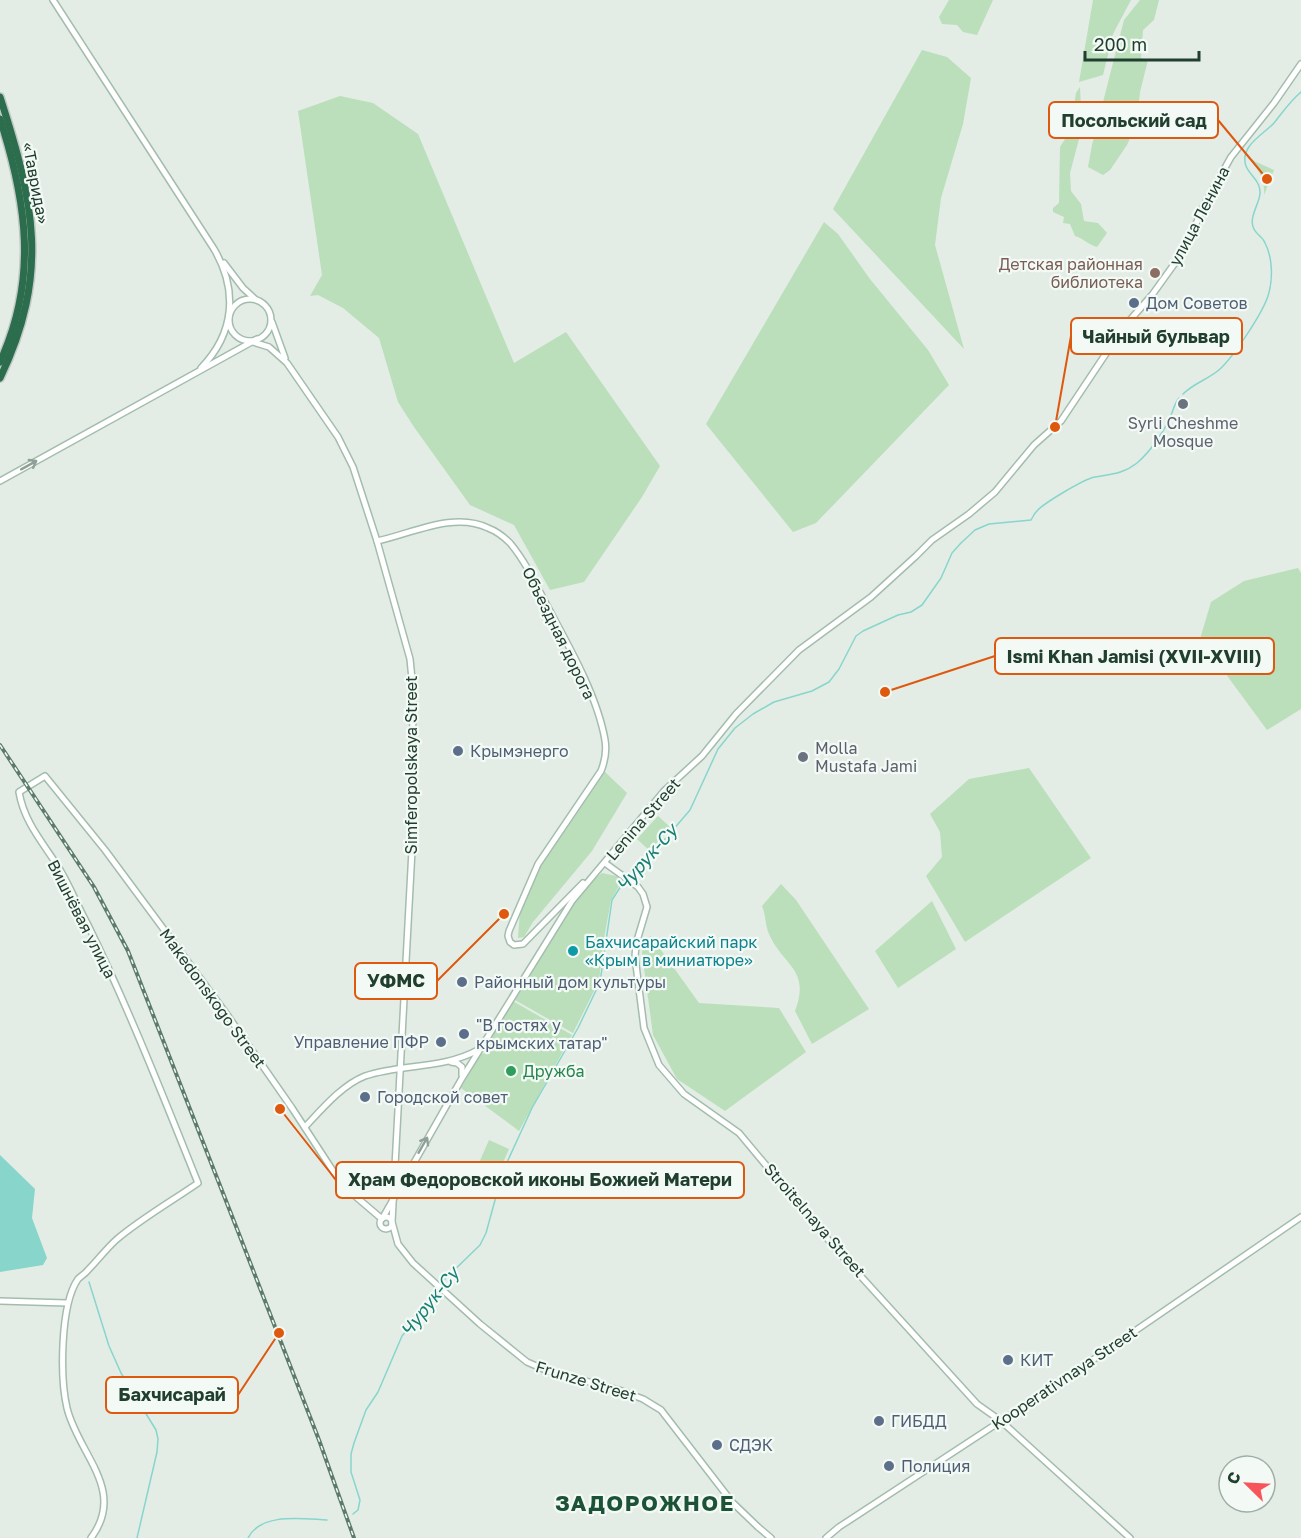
<svg xmlns="http://www.w3.org/2000/svg" width="1301" height="1538" font-family="'Golos Text',sans-serif">
<style>
.green{fill:#badfba}
.water{fill:#88d5cc}
.lines{fill:none;stroke-linecap:round;stroke-linejoin:round}
.stream{stroke:#88d5cc;stroke-width:1.5}
.secondary-casing{stroke:#a3bdad;stroke-width:8}
.highway-casing{stroke:#c1c9c5;stroke-width:10}
.secondary{stroke:#fff;stroke-width:5}
.highway{stroke:#2c6d4e;stroke-width:7}
.rail-casing{stroke:#5c7b6a;stroke-width:4}
.rail{stroke:#f3f9f5;stroke-width:1.5;stroke-dasharray:4.5;stroke-linecap:butt}
.oneway{stroke:#909f97}
.education-dot{fill:#8d6e63;stroke:#f3f9f5;stroke-width:2}
.service-dot{fill:#5c6f8a;stroke:#f3f9f5;stroke-width:2}
.worship-dot{fill:#6b7280;stroke:#f3f9f5;stroke-width:2}
.culture-dot{fill:#0f9aa8;stroke:#f3f9f5;stroke-width:2}
.leisure-dot{fill:#2e9e5b;stroke:#f3f9f5;stroke-width:2}
.labels{text-anchor:middle;stroke-width:4.5;stroke-linejoin:round;paint-order:stroke}
.street-label{font-size:16px;fill:#213f2f;stroke:#f3f9f5}
.education-label{font-size:16px;fill:#785e54;stroke:#f3f9f5;text-anchor:end}
.service-label{font-size:16px;fill:#4e5e75;stroke:#f3f9f5;text-anchor:start}
.worship-label{font-size:16px;fill:#5b616d;stroke:#f3f9f5}
.culture-label{font-size:16px;fill:#0d838f;stroke:#f3f9f5;text-anchor:start}
.leisure-label{font-size:16px;fill:#27864d;stroke:#f3f9f5;text-anchor:start}
.water-label{font-size:18px;font-style:italic;fill:#187f74;stroke:#f3f9f5}
.district-label{font-size:22px;font-weight:bold;letter-spacing:1.5px;fill:#1c5337;stroke:#f3f9f5}
.leader{fill:none;stroke:#de580e;stroke-width:2}
.callout-dot{fill:#de580e;stroke:#f3f9f5;stroke-width:2}
.callout{fill:#f3f9f5;stroke:#de580e;stroke-width:2}
.callout-label{font-size:18px;text-anchor:middle;font-weight:bold;fill:#213f2f}
</style>
<rect width="100%" height="100%" fill="#e3ede6"/>
<g class="green">
<path d="M949,0H993L977,35L963,32L957,25L942,24L939,17Z"/>
<path d="M1093,0H1131L1113,34L1103,75L1079,82Z"/>
<path d="M1140,0H1159L1154,20L1143,30L1141,58L1148,60L1140,92L1137,122L1127,145L1110,170L1103,175L1088,167L1092,145L1124,20Z"/>
<path d="M922,50L947,57L971,78L963,124L941,198L935,245L964,349L833,209Z"/>
<path d="M1080,87L1082,128L1070,173L1071,191L1081,204L1084,221L1098,223L1107,233L1097,247C1087,244 1083,238 1075,236L1070,224L1063,223L1064,217L1053,212V208L1059,203L1060,147L1065,139L1064,126L1073,112L1076,93Z"/>
<path d="M340,96L373,103L418,134L514,363L566,332L660,466L642,497L584,582L550,590L514,525L470,505L414,427L398,402L379,338L343,308L318,295L310,296L322,275L298,111Z"/>
<path d="M1248,156L1256,162L1274,170L1264,195C1265,177 1258,170 1248,156Z"/>
<path d="M824,222L838,234L870,279L928,350L949,385L816,523L793,532L706,424Z"/>
<path d="M1298,568L1301,573V709L1267,730L1200,639L1211,602L1244,581Z"/>
<path d="M1029,768L1091,858L965,942L926,876L942,857L940,832L930,814L969,779Z"/>
<path d="M605,772L627,793L592,851L533,922L524,937L518,938L520,910L535,875Z"/>
<path d="M658,816L670,827L650,851L637,839Z"/>
<path d="M602,873L616,876L622,881L611,900L603,944L599,981L573,1033L515,1000C536,965 570,895 602,873Z"/>
<path d="M781,884L796,900L869,1009L812,1044L795,1011C811,969 783,966 769,934C765,925 766,915 762,906Z"/>
<path d="M932,901L956,949L898,988L875,951Z"/>
<path d="M651,936L699,1003L779,1008L806,1052L725,1111L677,1079L653,1035L642,953C643,945 643,940 651,936Z"/>
<path d="M511,1000L572,1035L519,1131L461,1088L480,1055L484,1053L488,1047L487,1042Z"/>
<path d="M489,1140L509,1149L495,1181L475,1172Z"/>
</g>
<path class="water" d="M0,1155L35,1189L32,1218L47,1258L43,1265L0,1272Z"/>
<g class="lines">
<g class="stream">
<path d="M1183,394C1194,383 1209,379 1220,369C1234,356 1262,314 1268,296C1273,280 1273,258 1265,243C1263,237 1256,234 1254,229C1248,219 1259,204 1260,194C1261,181 1250,176 1246,166C1239,146 1264,134 1274,123C1283,112 1290,101 1301,92"/>
<path d="M89,1282L109,1346L121,1373L156,1430L158,1439L157,1452L137,1538"/>
<path d="M440,1284L480,1245L486,1233L503,1171L520,1134L532,1108L578,1028L600,982L612,900L621,886L654,852L690,810L718,749L735,728L753,714L774,702L812,691L829,682L839,669L856,636L863,631L898,615L911,612L922,605L941,578L952,553L961,543L975,530L989,524L1031,520C1033,517 1034,514 1036,512C1042,504 1084,479 1095,477C1112,474 1123,474 1137,463C1150,452 1163,433 1170,418C1173,411 1174,404 1179,398"/>
<path d="M353,1514L358,1510L360,1500L351,1472V1454L354,1443L366,1410L378,1392L402,1336L419,1316L438,1289"/>
<path d="M248,1538C261,1512 303,1519 327,1520"/>
</g>
<defs>
<g id="secondary">
<path d="M53,0L214,249C238,290 235,333 201,368"/>
<path d="M224,263L243,288L255,299"/>
<circle cx="250" cy="320" r="21"/>
<path d="M272,322L285,358"/>
<path d="M250,341L269,347L287,363L338,437L353,467L377,541L410,659L413,689L412,850L392,1222L398,1244L413,1263L480,1324L527,1362L548,1371L619,1390L643,1399L661,1410L732,1502L758,1527L771,1538"/>
<path d="M0,481L257,339"/>
<path d="M377,541C411,534 454,511 488,528C496,531 504,537 510,543C525,561 535,582 545,602C567,643 597,694 605,740C607,752 605,761 601,771L538,864L509,931L508,936L510,942L514,945L523,944L583,883"/>
<path d="M605,863L638,887L643,894L647,907L636,944L635,957L644,1028L659,1065L684,1094L739,1133L836,1249L977,1404L1001,1421L1130,1538"/>
<path d="M451,1062L457,1063L462,1067V1075"/>
<path d="M305,1127C322,1109 342,1085 365,1076C403,1063 441,1070 478,1050"/>
<circle cx="386" cy="1223" r="6"/>
<path d="M0,1301L67,1303"/>
<path d="M91,1538C127,1490 78,1454 67,1408C60,1378 60,1305 78,1279C81,1276 85,1274 88,1270C98,1260 106,1249 116,1240C139,1220 172,1201 198,1183C163,1096 129,1009 88,925C78,907 70,886 59,868C43,843 24,822 19,792L45,776L105,850L228,1016L292,1108L337,1177L348,1190L382,1219L461,1080L572,901L664,791L702,756L736,714L799,650L871,597L916,556L932,540L969,514L995,492L1034,445L1061,421L1123,328L1152,295L1180,256L1188,243L1203,207L1231,157L1274,103L1301,64"/>
<path d="M826,1538L839,1527L1062,1381L1301,1217"/>
</g>
<g id="highway">
<path d="M0,97C34,202 50,274 0,378"/>
<path d="M0,119C27,202 38,280 0,362"/>
</g>
</defs>
<use href="#secondary" class="secondary-casing"/>
<use href="#highway" class="highway-casing"/>
<use href="#secondary" class="secondary"/>
<use href="#highway" class="highway"/>
<defs>
<path id="rail" d="M0,745L94,887L128,951L239,1234L319,1440L354,1538"/>
</defs>
<use href="#rail" class="rail-casing"/>
<use href="#rail" class="rail"/>
</g>
<defs><path id="oneway-shaft" d="M-6 0H5M1.5-3L5.5 0L1.5 3" fill="none" stroke-width="1.6" stroke-linecap="round" stroke-linejoin="round" transform="scale(1.5)"/></defs>
<g class="oneway">
<use href="#oneway-shaft" transform="translate(29 465) rotate(-29)"/>
<use href="#oneway-shaft" transform="translate(423 1145) rotate(-60)"/>
</g>
<circle class="education-dot" cx="1155" cy="273" r="6"/>
<g class="service-dot">
<circle cx="1134" cy="303" r="6"/>
<circle cx="458" cy="751" r="6"/>
<circle cx="462" cy="982" r="6"/>
<circle cx="464" cy="1034" r="6"/>
<circle cx="441" cy="1042" r="6"/>
<circle cx="365" cy="1097" r="6"/>
<circle cx="1008" cy="1360" r="6"/>
<circle cx="879" cy="1421" r="6"/>
<circle cx="717" cy="1445" r="6"/>
<circle cx="889" cy="1466" r="6"/>
</g>
<g class="worship-dot">
<circle cx="1183" cy="404" r="6"/>
<circle cx="803" cy="757" r="6"/>
</g>
<circle class="culture-dot" cx="573" cy="951" r="6"/>
<circle class="leisure-dot" cx="511" cy="1071" r="6"/>
<g class="labels">
<g class="street-label">
<text transform="translate(36 183) rotate(79)" y="6">«Таврида»</text>
<text transform="translate(1199 216) rotate(-62)" y="6">улица Ленина</text>
<text transform="translate(559 633) rotate(64)" y="6">Объездная дорога</text>
<text transform="translate(411 765) rotate(-90)" y="6">Simferopolskaya Street</text>
<text transform="translate(643 819) rotate(-49)" y="6">Lenina Street</text>
<text transform="translate(82 919) rotate(63)" y="6">Вишнёвая улица</text>
<text transform="translate(213 998) rotate(54)" y="6">Makedonskogo Street</text>
<text transform="translate(815 1220) rotate(49)" y="6">Stroitelnaya Street</text>
<text transform="translate(1064 1378) rotate(-34)" y="6">Kooperativnaya Street</text>
<text transform="translate(586 1381) rotate(17)" y="6">Frunze Street</text>
</g>
<g class="education-label">
<text x="1143" y="270">Детская районная<tspan x="1143" dy="18">библиотека</tspan></text>
</g>
<g class="service-label">
<text x="1146" y="309">Дом Советов</text>
<text x="470" y="757">Крымэнерго</text>
<text x="474" y="988">Районный дом культуры</text>
<text x="476" y="1031">"В гостях у<tspan x="476" dy="18">крымских татар"</tspan></text>
<text x="429" y="1048" text-anchor="end">Управление ПФР</text>
<text x="377" y="1103">Городской совет</text>
<text x="1020" y="1366">КИТ</text>
<text x="891" y="1427">ГИБДД</text>
<text x="729" y="1451">СДЭК</text>
<text x="901" y="1472">Полиция</text>
</g>
<g class="worship-label">
<text x="1183" y="429">Syrli Cheshme<tspan x="1183" dy="18">Mosque</tspan></text>
<text x="815" y="754" text-anchor="start">Molla<tspan x="815" dy="18">Mustafa Jami</tspan></text>
</g>
<g class="culture-label">
<text x="585" y="948">Бахчисарайский парк<tspan x="585" dy="18">«Крым в миниатюре»</tspan></text>
</g>
<g class="leisure-label">
<text x="523" y="1077">Дружба</text>
</g>
<g class="water-label">
<text transform="translate(647 858) rotate(-49)" y="6">Чурук-Су</text>
<text transform="translate(430 1302) rotate(-52)" y="6">Чурук-Су</text>
</g>
<g class="district-label">
<text x="645" y="1511">ЗАДОРОЖНОЕ</text>
</g>
</g>
<path class="leader" d="M1267 179L1218 120M1055 427L1071 336M885 692L995 656M504 914L437 981M280 1109L336 1180M279 1333L238 1395"/>
<g class="callout-dot">
<circle cx="1267" cy="179" r="6"/>
<circle cx="1055" cy="427" r="6"/>
<circle cx="885" cy="692" r="6"/>
<circle cx="504" cy="914" r="6"/>
<circle cx="280" cy="1109" r="6"/>
<circle cx="279" cy="1333" r="6"/>
</g>
<g class="callout">
<rect x="1049" y="102" width="169" height="36" rx="6"/>
<rect x="1071" y="318" width="171" height="36" rx="6"/>
<rect x="995" y="638" width="279" height="36" rx="6"/>
<rect x="355" y="963" width="82" height="36" rx="6"/>
<rect x="336" y="1162" width="408" height="36" rx="6"/>
<rect x="106" y="1377" width="132" height="36" rx="6"/>
</g>
<g class="callout-label">
<text x="1134" y="127">Посольский сад</text>
<text x="1156" y="343">Чайный бульвар</text>
<text x="1134" y="663">Ismi Khan Jamisi (XVII-XVIII)</text>
<text x="396" y="987">УФМС</text>
<text x="540" y="1186">Xрам Федоровской иконы Божией Матери</text>
<text x="172" y="1401">Бахчисарай</text>
</g>
<g transform="translate(1247 1484) rotate(294)"><circle r="28" fill="#f3f9f5" stroke="#9fafa6" stroke-width="1.5"/>
<path d="M0-4.5L10 22L0 15L-10 22Z" fill="#f8555a"/>
<text y="-9" font-size="16" font-weight="bold" text-anchor="middle" fill="#213f2f">С</text>
</g>
<path d="M1085 51v9h114v-9" fill="none" stroke="#213f2f" stroke-width="3"/>
<text x="1094" y="51" font-size="18" fill="#213f2f" stroke="#f3f9f5" stroke-width="4.5" paint-order="stroke">200 m</text>
</svg>
